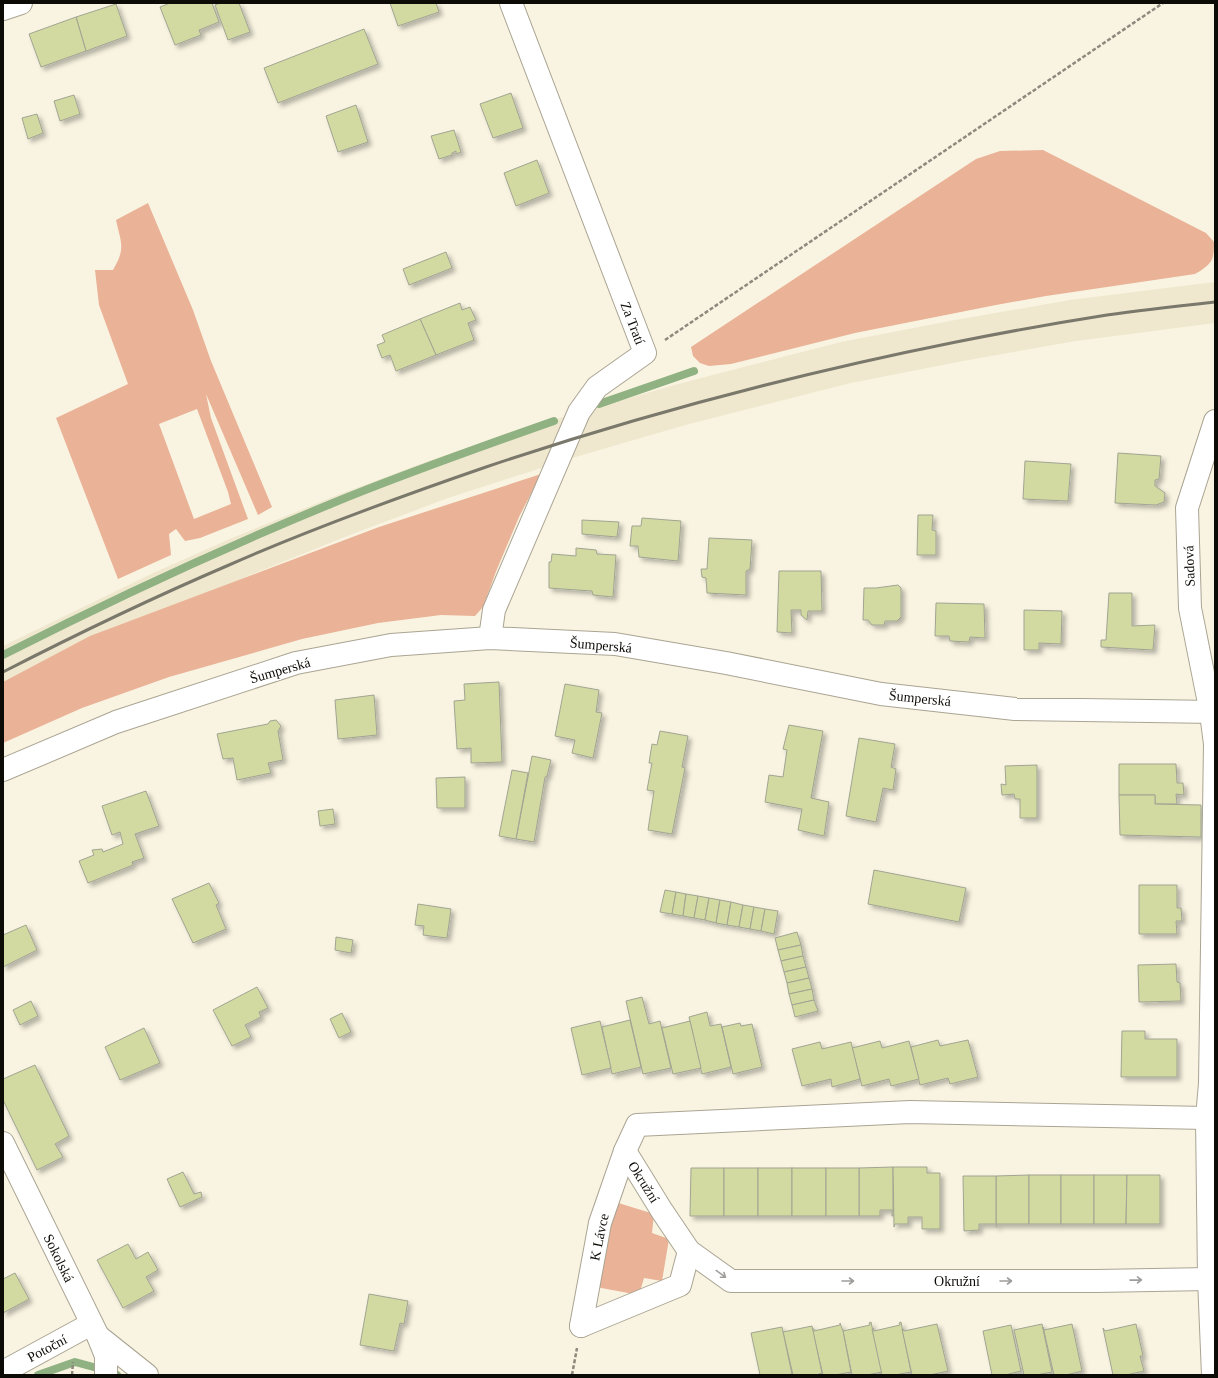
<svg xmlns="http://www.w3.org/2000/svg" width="1218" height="1378" font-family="Georgia,serif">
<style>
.built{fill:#efe8ce}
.green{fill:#eab297;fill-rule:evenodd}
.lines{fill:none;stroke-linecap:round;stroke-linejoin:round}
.stream{stroke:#90b182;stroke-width:8}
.building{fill:#d2daa1;stroke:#a1a492;filter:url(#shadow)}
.minor-casing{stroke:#aaa493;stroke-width:24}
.path{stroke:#8d897d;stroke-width:2.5;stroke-dasharray:4 2;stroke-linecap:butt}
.minor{stroke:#fff;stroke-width:22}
.rail{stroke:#7a776b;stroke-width:3}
.oneway{stroke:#9e9d9b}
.labels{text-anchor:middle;stroke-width:3;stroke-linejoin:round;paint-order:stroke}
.street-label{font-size:14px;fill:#0d0b06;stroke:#fff}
</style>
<defs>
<filter id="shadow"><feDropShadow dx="3.5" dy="3.5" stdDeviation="2" flood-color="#0004"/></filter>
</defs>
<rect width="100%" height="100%" fill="#f9f4e1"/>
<path class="built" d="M1215,282V323L1076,341L963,361L851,383L689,424L572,458L448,498L350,535L248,576L170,611L3,692V646L153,573L232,538L335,496L434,459L560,418L678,384L841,342L955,320L1070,300Z"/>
<g class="green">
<path d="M1043,150L1206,233L1214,242C1214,261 1212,264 1195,274L1046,296L996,305L855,333L731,364L709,366L700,363L693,356L691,347L976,159L1000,151Z"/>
<path d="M148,203L193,310L211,361L272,507L258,515L206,394L211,418L248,519L200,538L185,541L176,529L169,534L171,555L118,579L56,418L128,384L99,305L95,270H113C126,248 121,243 116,220ZM197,409L228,492L231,504L194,519L159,424Z"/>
<path d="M541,474L519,517L497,569L483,607L475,616L441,615L378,623L302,639L169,677L82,708L3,743V682L90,636L379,527Z"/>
<path d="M612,1201L654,1214L652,1233L669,1239L662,1281L644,1278L639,1295L596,1287Z"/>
</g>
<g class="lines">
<g class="stream">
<path d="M599,404L694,371"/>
<path d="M3,655C111,600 221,549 333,503C406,473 480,447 554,421"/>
<path d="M38,1375L75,1362L112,1372L117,1375"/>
</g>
</g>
<g class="building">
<path d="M170,3H212L219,22L199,30L201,35L175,45L160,7Z"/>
<path d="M220,3H239L250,32L228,40L215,5Z"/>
<path d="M390,3H436L439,12L398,26Z"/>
<path d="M116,4L127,36L86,51L76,17Z"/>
<path d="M76,17L86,51L41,67L29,34Z"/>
<path d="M364,29L378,64L278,103L264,68Z"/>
<path d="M511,93L523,128L493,138L480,104Z"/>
<path d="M74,95L80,114L60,121L54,101Z"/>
<path d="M356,105L368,142L338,152L326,116Z"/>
<path d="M37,114L43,133L28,139L22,118Z"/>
<path d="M454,130L461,152L456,154V151L452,153V155L439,159L431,136Z"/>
<path d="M537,160L549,193L516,206L504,173Z"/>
<path d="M446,252L452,268L409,285L403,269Z"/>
<path d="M460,303L462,310L470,307L476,320L468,323L474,340L436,355L420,319Z"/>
<path d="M420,319L436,355L396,371L390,355L382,358L377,345L385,342L382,335Z"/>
<path d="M1118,453L1161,456L1159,479L1155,480V486L1165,493L1164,502L1156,505L1115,503Z"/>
<path d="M1025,461L1071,464L1068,501L1023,499Z"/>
<path d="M918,515H933L932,530L936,531V555H917Z"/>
<path d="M642,518L681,521L678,561L639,557L638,546H630L632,526H641Z"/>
<path d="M582,520L619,522L617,537L582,534Z"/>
<path d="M709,538L752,540L750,569L746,571V595L707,593L706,578L702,577L701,569H707Z"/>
<path d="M576,548L596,550L597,554L616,555L613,597L593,595L592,591L549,588V562H551L552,554L576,556Z"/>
<path d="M779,571H821L822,611H808L807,620L801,615V610H791L792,633L777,632Z"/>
<path d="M898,585L901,588V617L897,621H885L884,625H872L868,620H863L864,588H876Z"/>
<path d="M1109,593H1132V626L1155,625L1153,650L1101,647V640H1106Z"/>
<path d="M936,603L984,604L985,638L970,637L969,642L950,641L949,636H935Z"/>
<path d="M1024,610L1062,611L1061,644L1039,643V650H1024Z"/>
<path d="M499,682L502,762L471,763V748L457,749L454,701L465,700L464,684Z"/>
<path d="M565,684L599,690L596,712L602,713L593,758L572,753L575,740L555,736Z"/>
<path d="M374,695L377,735L338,739L335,700Z"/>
<path d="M276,720L281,726L278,731L283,760L268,763L271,773L237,780L233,758L223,759L217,734L268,724L270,721Z"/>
<path d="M789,725L823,731L811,798L829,802L824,836L798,830L802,809L765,802L769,775L783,777L787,750L783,749Z"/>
<path d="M660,731L688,736L682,767L685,768L672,834L648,830L654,791L647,790L652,763H649L652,744L657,745Z"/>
<path d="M859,738L895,744L891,767L896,769L893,790L883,788L876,822L846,816Z"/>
<path d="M532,756L551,760L547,776L545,777L534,842L516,839Z"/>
<path d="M1119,764H1176L1177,783H1183L1184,795L1176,794L1177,804H1155V795H1119Z"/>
<path d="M1037,765V818H1020V799H1015L1014,794L1002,795L1001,784L1006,785L1005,766Z"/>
<path d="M512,770L528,773L516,839L499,836Z"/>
<path d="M465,777V808H437L436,778Z"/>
<path d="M146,791L159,826L135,834L144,858L132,862L133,865L88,883L79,861L94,855L92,850L102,849L103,852L123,844L120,832L112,835L102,806Z"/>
<path d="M1119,795H1155V804L1201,805V837L1120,835Z"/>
<path d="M333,809L335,824L320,826L318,811Z"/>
<path d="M874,870L966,888L959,922L868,904Z"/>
<path d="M209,883L219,903L216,905L226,929L193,943L172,899Z"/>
<path d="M1139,885H1177V908H1181L1182,921H1176L1177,934H1139Z"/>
<path d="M665,890L676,892L672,914L660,912Z"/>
<path d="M676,892L686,894L683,916L672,914Z"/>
<path d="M686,894L698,896L694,918L683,916Z"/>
<path d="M698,896L709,898L705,920L694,918Z"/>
<path d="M709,898L720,900L716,923L705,920Z"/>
<path d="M720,900L731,902L727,925L716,923Z"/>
<path d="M731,902L743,905L739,927L727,925Z"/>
<path d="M418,904L451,909L447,938L423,935L424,926L415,925Z"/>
<path d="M743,905L754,907L750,929L739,927Z"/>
<path d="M754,907L765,909L761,931L750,929Z"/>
<path d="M765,909L778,911L774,934L761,931Z"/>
<path d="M26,925L37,950L3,967V935Z"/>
<path d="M797,932L801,945L778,950L775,938Z"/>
<path d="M336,937L353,940L351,953L335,950Z"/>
<path d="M801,945L803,956L781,961L778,950Z"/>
<path d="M803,956L806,967L784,972L781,961Z"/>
<path d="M1176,964L1177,982L1180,983L1181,1001L1139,1002L1138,965Z"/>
<path d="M806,967L809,978L787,983L784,972Z"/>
<path d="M809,978L812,989L789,994L787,983Z"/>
<path d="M257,987L268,1008L259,1012L261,1017L245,1025L251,1037L232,1046L213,1010Z"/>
<path d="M812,989L814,1000L792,1005L789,994Z"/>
<path d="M642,997L649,1024L660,1021L671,1068L643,1074L626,1001Z"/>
<path d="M814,1000L818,1011L795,1017L792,1005Z"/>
<path d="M31,1001L38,1016L20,1025L13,1010Z"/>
<path d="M707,1012L710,1026L721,1024L731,1067L702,1074L689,1017Z"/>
<path d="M342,1013L351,1032L339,1038L330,1019Z"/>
<path d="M630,1020L641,1067L612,1074L602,1027Z"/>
<path d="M600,1021L611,1068L582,1075L571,1028Z"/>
<path d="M690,1021L701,1068L673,1074L662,1028Z"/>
<path d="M740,1023L741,1026L752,1024L762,1067L733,1074L722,1027Z"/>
<path d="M144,1028L160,1063L120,1080L105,1047Z"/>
<path d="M1122,1031H1145V1039H1177V1077H1121Z"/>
<path d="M938,1040L940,1046L968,1040L978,1077L950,1084L948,1078L920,1085L911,1047Z"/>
<path d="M880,1041L882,1048L909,1041L919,1079L891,1086L889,1079L862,1086L852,1048Z"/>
<path d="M820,1042L822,1049L851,1042L860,1079L832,1087L831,1079L802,1086L792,1049Z"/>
<path d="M35,1065L69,1136L55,1144L63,1157L37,1170L3,1100V1079Z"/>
<path d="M893,1167V1216H892V1210H880V1216H859V1168Z"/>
<path d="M893,1167H927V1173H940V1229H922V1217H908V1224H895L894,1227Z"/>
<path d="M691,1168H724V1216H690Z"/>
<rect x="724" y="1168" width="34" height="48"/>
<rect x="758" y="1168" width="34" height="48"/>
<rect x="792" y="1168" width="34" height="48"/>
<rect x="826" y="1168" width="33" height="48"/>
<path d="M183,1172L194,1194L201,1192L202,1197L180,1207L167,1179Z"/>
<path d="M1029,1175V1224H997V1227H996V1176Z"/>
<rect x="1029" y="1175" width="32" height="49"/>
<rect x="1061" y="1175" width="33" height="49"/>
<path d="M1094,1175H1127L1126,1224H1094Z"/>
<path d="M1127,1175H1160V1224H1126Z"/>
<path d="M963,1176H996V1224H979V1230L964,1231Z"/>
<path d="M128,1244L136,1259L148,1252L158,1270L146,1277L154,1291L123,1308L97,1260Z"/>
<path d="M15,1273L29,1299L3,1313V1279Z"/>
<path d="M369,1294L408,1301L404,1324L400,1323L394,1351L360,1345Z"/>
<path d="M871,1322L882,1372L867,1375H852L843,1331L870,1325L869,1323Z"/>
<path d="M901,1322L911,1372L895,1375H882L872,1329L873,1328L874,1331L900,1325L899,1323Z"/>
<path d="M840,1323L843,1331L851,1372L835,1375H823L812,1329H814V1331L840,1325Z"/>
<path d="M937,1324L948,1371L930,1375H912L902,1329H903L904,1331Z"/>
<path d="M1042,1324L1052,1372L1036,1375H1024L1014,1330Z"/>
<path d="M1072,1324L1082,1371L1066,1375H1054L1043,1327L1044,1330Z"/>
<path d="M1136,1324L1143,1356H1140L1144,1371L1126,1375H1113L1103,1328L1105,1331Z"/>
<path d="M1011,1325L1021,1371L1005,1375H992L983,1331Z"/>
<path d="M812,1326L822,1373L816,1375H793L783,1332Z"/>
<path d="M782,1327L792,1374L787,1375H760L751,1333Z"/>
</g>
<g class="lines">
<defs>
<g id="minor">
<path d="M3,9L21,3"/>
<path d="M490,638L494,610L579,412L597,387L645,353L511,3"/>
<path d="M3,770L116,722L296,663L391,645L490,638L615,644L726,663L881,694L1015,709L1215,712"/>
<path d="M1207,1118L910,1112L637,1125L625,1151L662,1211L689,1251L731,1281H1096L1209,1279"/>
<path d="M3,1143L98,1336L106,1356V1375"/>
<path d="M581,1326L600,1223L625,1151"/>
<path d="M581,1326L680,1285L689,1251"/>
<path d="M98,1336L147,1375"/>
<path d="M3,1372L91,1324"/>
<path d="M1213,1375L1209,1279L1207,1118L1210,1083L1215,744L1211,713L1190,608L1187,508L1215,421"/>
</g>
</defs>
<use href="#minor" class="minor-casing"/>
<g class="path">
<path d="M665,340L1163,3"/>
<path d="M72,1375L73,1362"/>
<path d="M572,1375L577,1348"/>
</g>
<use href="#minor" class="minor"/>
<path class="rail" d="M3,672C77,634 152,598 229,565C313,528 399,497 486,467C641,415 796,374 956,342C1006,332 1056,323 1107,315C1143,310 1179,306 1215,302"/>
</g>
<defs><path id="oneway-shaft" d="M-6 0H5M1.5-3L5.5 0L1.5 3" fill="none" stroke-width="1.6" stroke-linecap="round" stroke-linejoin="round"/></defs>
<g class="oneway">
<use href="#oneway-shaft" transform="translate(721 1274) rotate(36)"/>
<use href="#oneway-shaft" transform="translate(1136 1280) rotate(-1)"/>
<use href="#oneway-shaft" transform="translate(848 1281)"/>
<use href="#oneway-shaft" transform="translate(1006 1281)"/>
</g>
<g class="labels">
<g class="street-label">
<text transform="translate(633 323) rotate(69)" y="5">Za Tratí</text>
<text transform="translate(1189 566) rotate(-92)" y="5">Sadová</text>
<text transform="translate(601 645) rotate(5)" y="5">Šumperská</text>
<text transform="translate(280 670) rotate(-16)" y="5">Šumperská</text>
<text transform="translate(920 698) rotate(6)" y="5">Šumperská</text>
<text transform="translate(644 1182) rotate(58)" y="5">Okružní</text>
<text transform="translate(599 1237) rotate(-78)" y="5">K Lávce</text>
<text transform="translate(59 1258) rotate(64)" y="5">Sokolská</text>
<text x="957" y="1286">Okružní</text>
<text transform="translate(47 1348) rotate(-28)" y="5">Potoční</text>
</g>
</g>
<rect width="1218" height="1378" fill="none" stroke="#0d0b06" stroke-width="8"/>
</svg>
